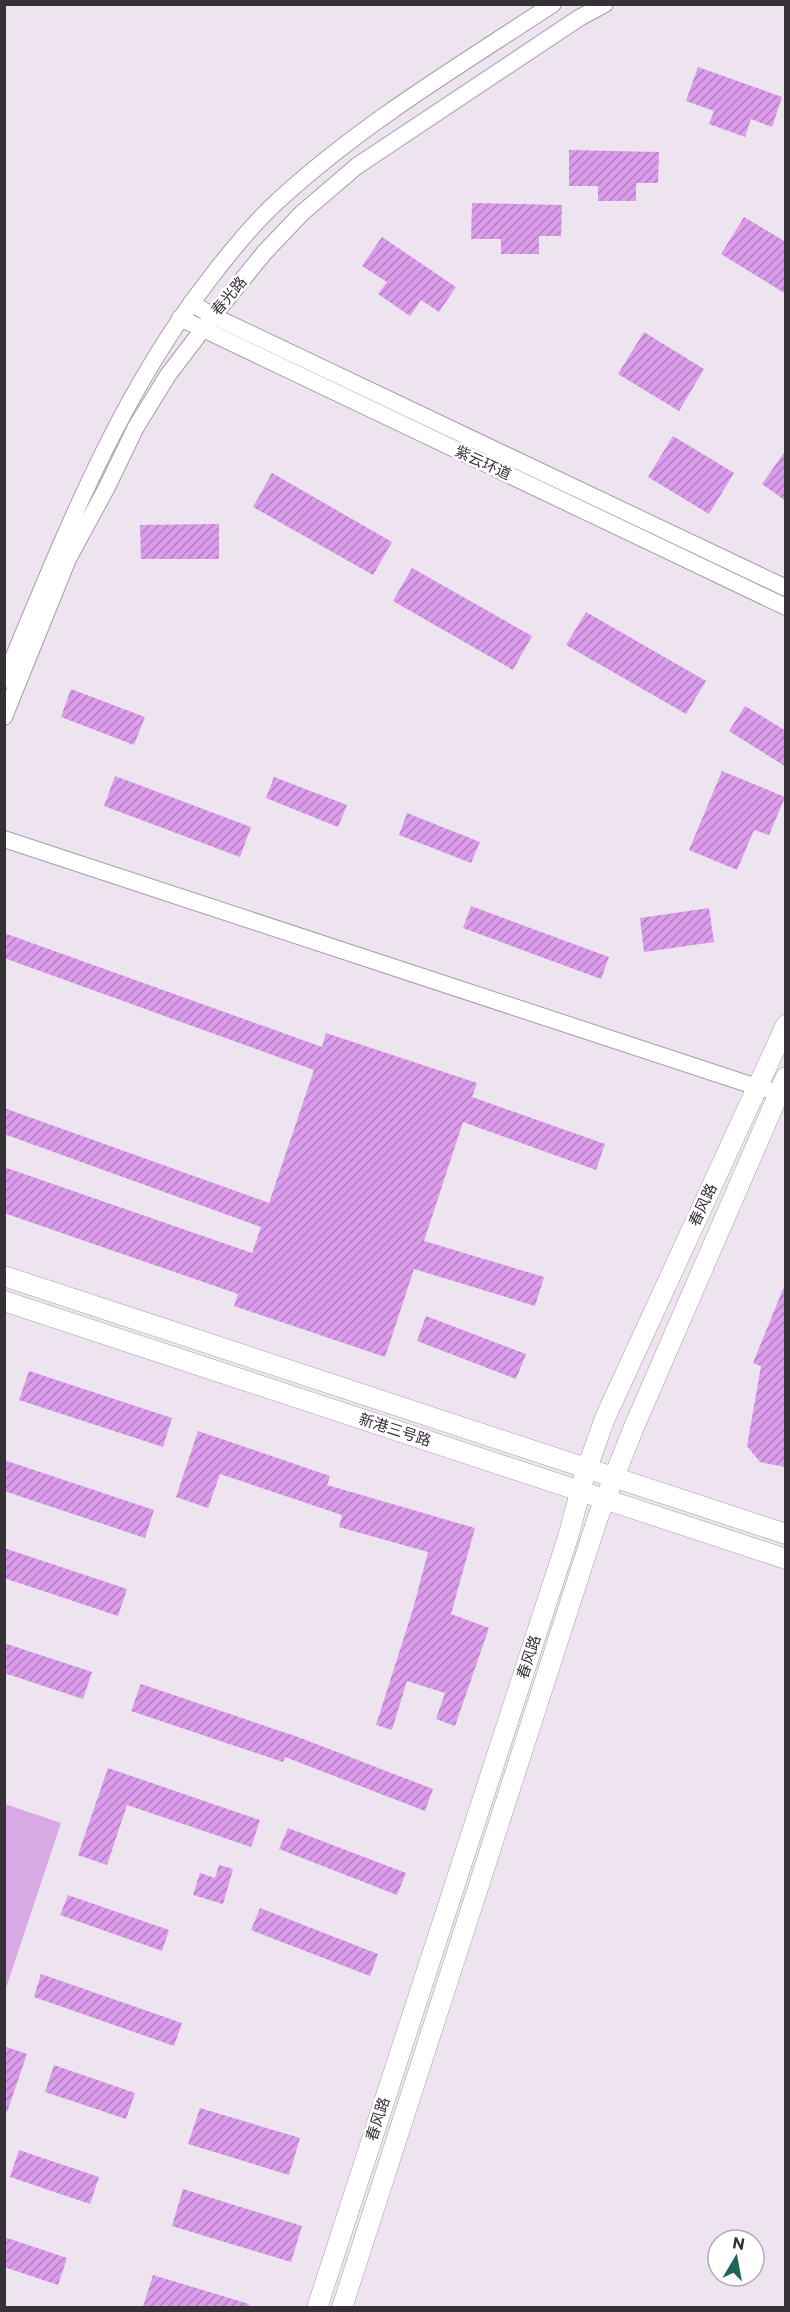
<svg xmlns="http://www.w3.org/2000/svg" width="790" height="2312" font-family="Commissioner,'Noto Sans SC',sans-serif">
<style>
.pitch{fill:#d9a9e6}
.building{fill:url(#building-hatch)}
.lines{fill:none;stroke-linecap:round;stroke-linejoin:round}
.tertiary-casing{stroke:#a59da8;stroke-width:18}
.secondary-casing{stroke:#a59da8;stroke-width:21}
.tertiary{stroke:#fff;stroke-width:16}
.secondary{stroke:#fff;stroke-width:20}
.labels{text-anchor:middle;stroke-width:5;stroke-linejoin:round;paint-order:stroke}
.street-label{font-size:15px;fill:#353136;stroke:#fff}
</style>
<defs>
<pattern id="building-hatch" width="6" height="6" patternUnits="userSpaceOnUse" patternTransform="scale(1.5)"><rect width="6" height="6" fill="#da9ceb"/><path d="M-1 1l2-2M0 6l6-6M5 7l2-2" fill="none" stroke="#b280bf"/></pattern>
</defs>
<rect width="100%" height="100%" fill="#ede4ef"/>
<path class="pitch" d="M5,1804L61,1823L5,1991L4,1804Z"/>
<g class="building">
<path d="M698,67L782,97L772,127L751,119L745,137L709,124L714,111L686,101Z"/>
<path d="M569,150L659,152L658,183H636V201H598V186H569Z"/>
<path d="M472,203L562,205L561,236H539V254H501V239H471Z"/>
<path d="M744,217L786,242V294L721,254Z"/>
<path d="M382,237L456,287L439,312L421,300L410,316L378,294L387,282L362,266Z"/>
<path d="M644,332L704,369L679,411L618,374Z"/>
<path d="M673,436L734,473L709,514L648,477Z"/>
<path d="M786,450V501L762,484Z"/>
<path d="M272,473L392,542L373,575L253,507Z"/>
<path d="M219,524V559H141L140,525Z"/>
<path d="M412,568L532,636L513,670L393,601Z"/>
<path d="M586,612L706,681L686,714L566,645Z"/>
<path d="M71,689L145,717L134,745L61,717Z"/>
<path d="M745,706L786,731V767L729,731Z"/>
<path d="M722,771L785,797L769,835L754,830L737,870L689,850Z"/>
<path d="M115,776L251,827L240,857L104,806Z"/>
<path d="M274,777L347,805L338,827L266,798Z"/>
<path d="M407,813L480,842L471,863L399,835Z"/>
<path d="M471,906L609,957L601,979L463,928Z"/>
<path d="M709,908L714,942L644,952L640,918Z"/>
<path d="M4,933L322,1047L326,1033L477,1083L472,1097L605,1144L596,1170L463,1122L424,1241L544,1277L535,1306L414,1269L385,1357L234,1306L238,1294L4,1213V1167L252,1253L261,1227L4,1134V1108L269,1203L314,1070L4,958Z"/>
<path d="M785,1284H786V1467L760,1462L747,1446L761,1366L753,1363Z"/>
<path d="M426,1316L526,1354L516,1379L417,1341Z"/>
<path d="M29,1371L172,1418L163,1447L19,1400Z"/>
<path d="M198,1431L330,1476L327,1485L475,1528L451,1614L489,1628L455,1726L436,1719L445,1693L407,1681L392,1730L376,1725L413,1609L428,1552L339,1527L342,1515L220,1474L208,1508L176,1497Z"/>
<path d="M4,1460L154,1510L145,1538L4,1491Z"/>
<path d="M4,1548L127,1589L118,1616L4,1578Z"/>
<path d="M4,1643L92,1672L83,1699L4,1673Z"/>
<path d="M141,1684L298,1737L433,1789L425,1811L285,1757L283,1762L131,1711Z"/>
<path d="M108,1768L260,1820L251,1847L127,1805L107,1865L78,1855Z"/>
<path d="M288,1828L406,1873L397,1895L279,1849Z"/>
<path d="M219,1865L233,1869L223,1904L193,1895L200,1873L215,1878Z"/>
<path d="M68,1895L169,1930L162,1951L60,1915Z"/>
<path d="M260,1908L378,1954L370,1976L251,1930Z"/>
<path d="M41,1974L182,2023L174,2046L34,1997Z"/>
<path d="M4,2046L27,2054L7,2112L4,2111Z"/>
<path d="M54,2065L135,2093L126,2119L45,2092Z"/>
<path d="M200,2108L300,2138L289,2175L188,2144Z"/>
<path d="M19,2150L99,2177L90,2204L10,2177Z"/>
<path d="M183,2189L302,2226L291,2262L172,2226Z"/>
<path d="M4,2237L67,2258L58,2285L4,2267Z"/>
<path d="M153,2275L249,2304L248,2307H143Z"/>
</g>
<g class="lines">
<defs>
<g id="tertiary">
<path d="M191,303L213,316L786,588"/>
<path d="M180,318L786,607"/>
<path d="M4,680C62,542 116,400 208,281C230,252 253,223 280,199C363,123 459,66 553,4"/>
<path d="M4,717L68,559L106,489L136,427L168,375L213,316L264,253L302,213L357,166L579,18L605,4"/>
<path d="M4,839L757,1087L786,1094"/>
</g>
<g id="secondary">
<path d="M4,1276L786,1534"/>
<path d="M4,1301L786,1559"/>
<path d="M317,2308L568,1537L585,1474L605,1418L786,1025"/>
<path d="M342,2308L598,1517L634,1427L786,1077"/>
</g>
</defs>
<use href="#tertiary" class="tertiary-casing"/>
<use href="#secondary" class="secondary-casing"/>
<use href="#tertiary" class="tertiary"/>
<use href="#secondary" class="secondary"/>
</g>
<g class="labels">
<g class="street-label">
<text transform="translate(229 296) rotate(-50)" y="5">春光路</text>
<text transform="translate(483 463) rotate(25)" y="5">紫云环道</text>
<text transform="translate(703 1205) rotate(-65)" y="5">春风路</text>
<text transform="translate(395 1430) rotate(18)" y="5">新港三号路</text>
<text transform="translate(529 1657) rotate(-72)" y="5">春风路</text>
<text transform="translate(378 2119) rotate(-72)" y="5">春风路</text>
</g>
</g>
<rect width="790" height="2312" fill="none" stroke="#353136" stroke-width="12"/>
<g transform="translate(736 2258) rotate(10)"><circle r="28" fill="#ffffff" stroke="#aeadaf" stroke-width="1.5"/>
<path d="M0-4.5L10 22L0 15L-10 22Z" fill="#216557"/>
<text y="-9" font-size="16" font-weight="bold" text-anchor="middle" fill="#353136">N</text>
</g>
</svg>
